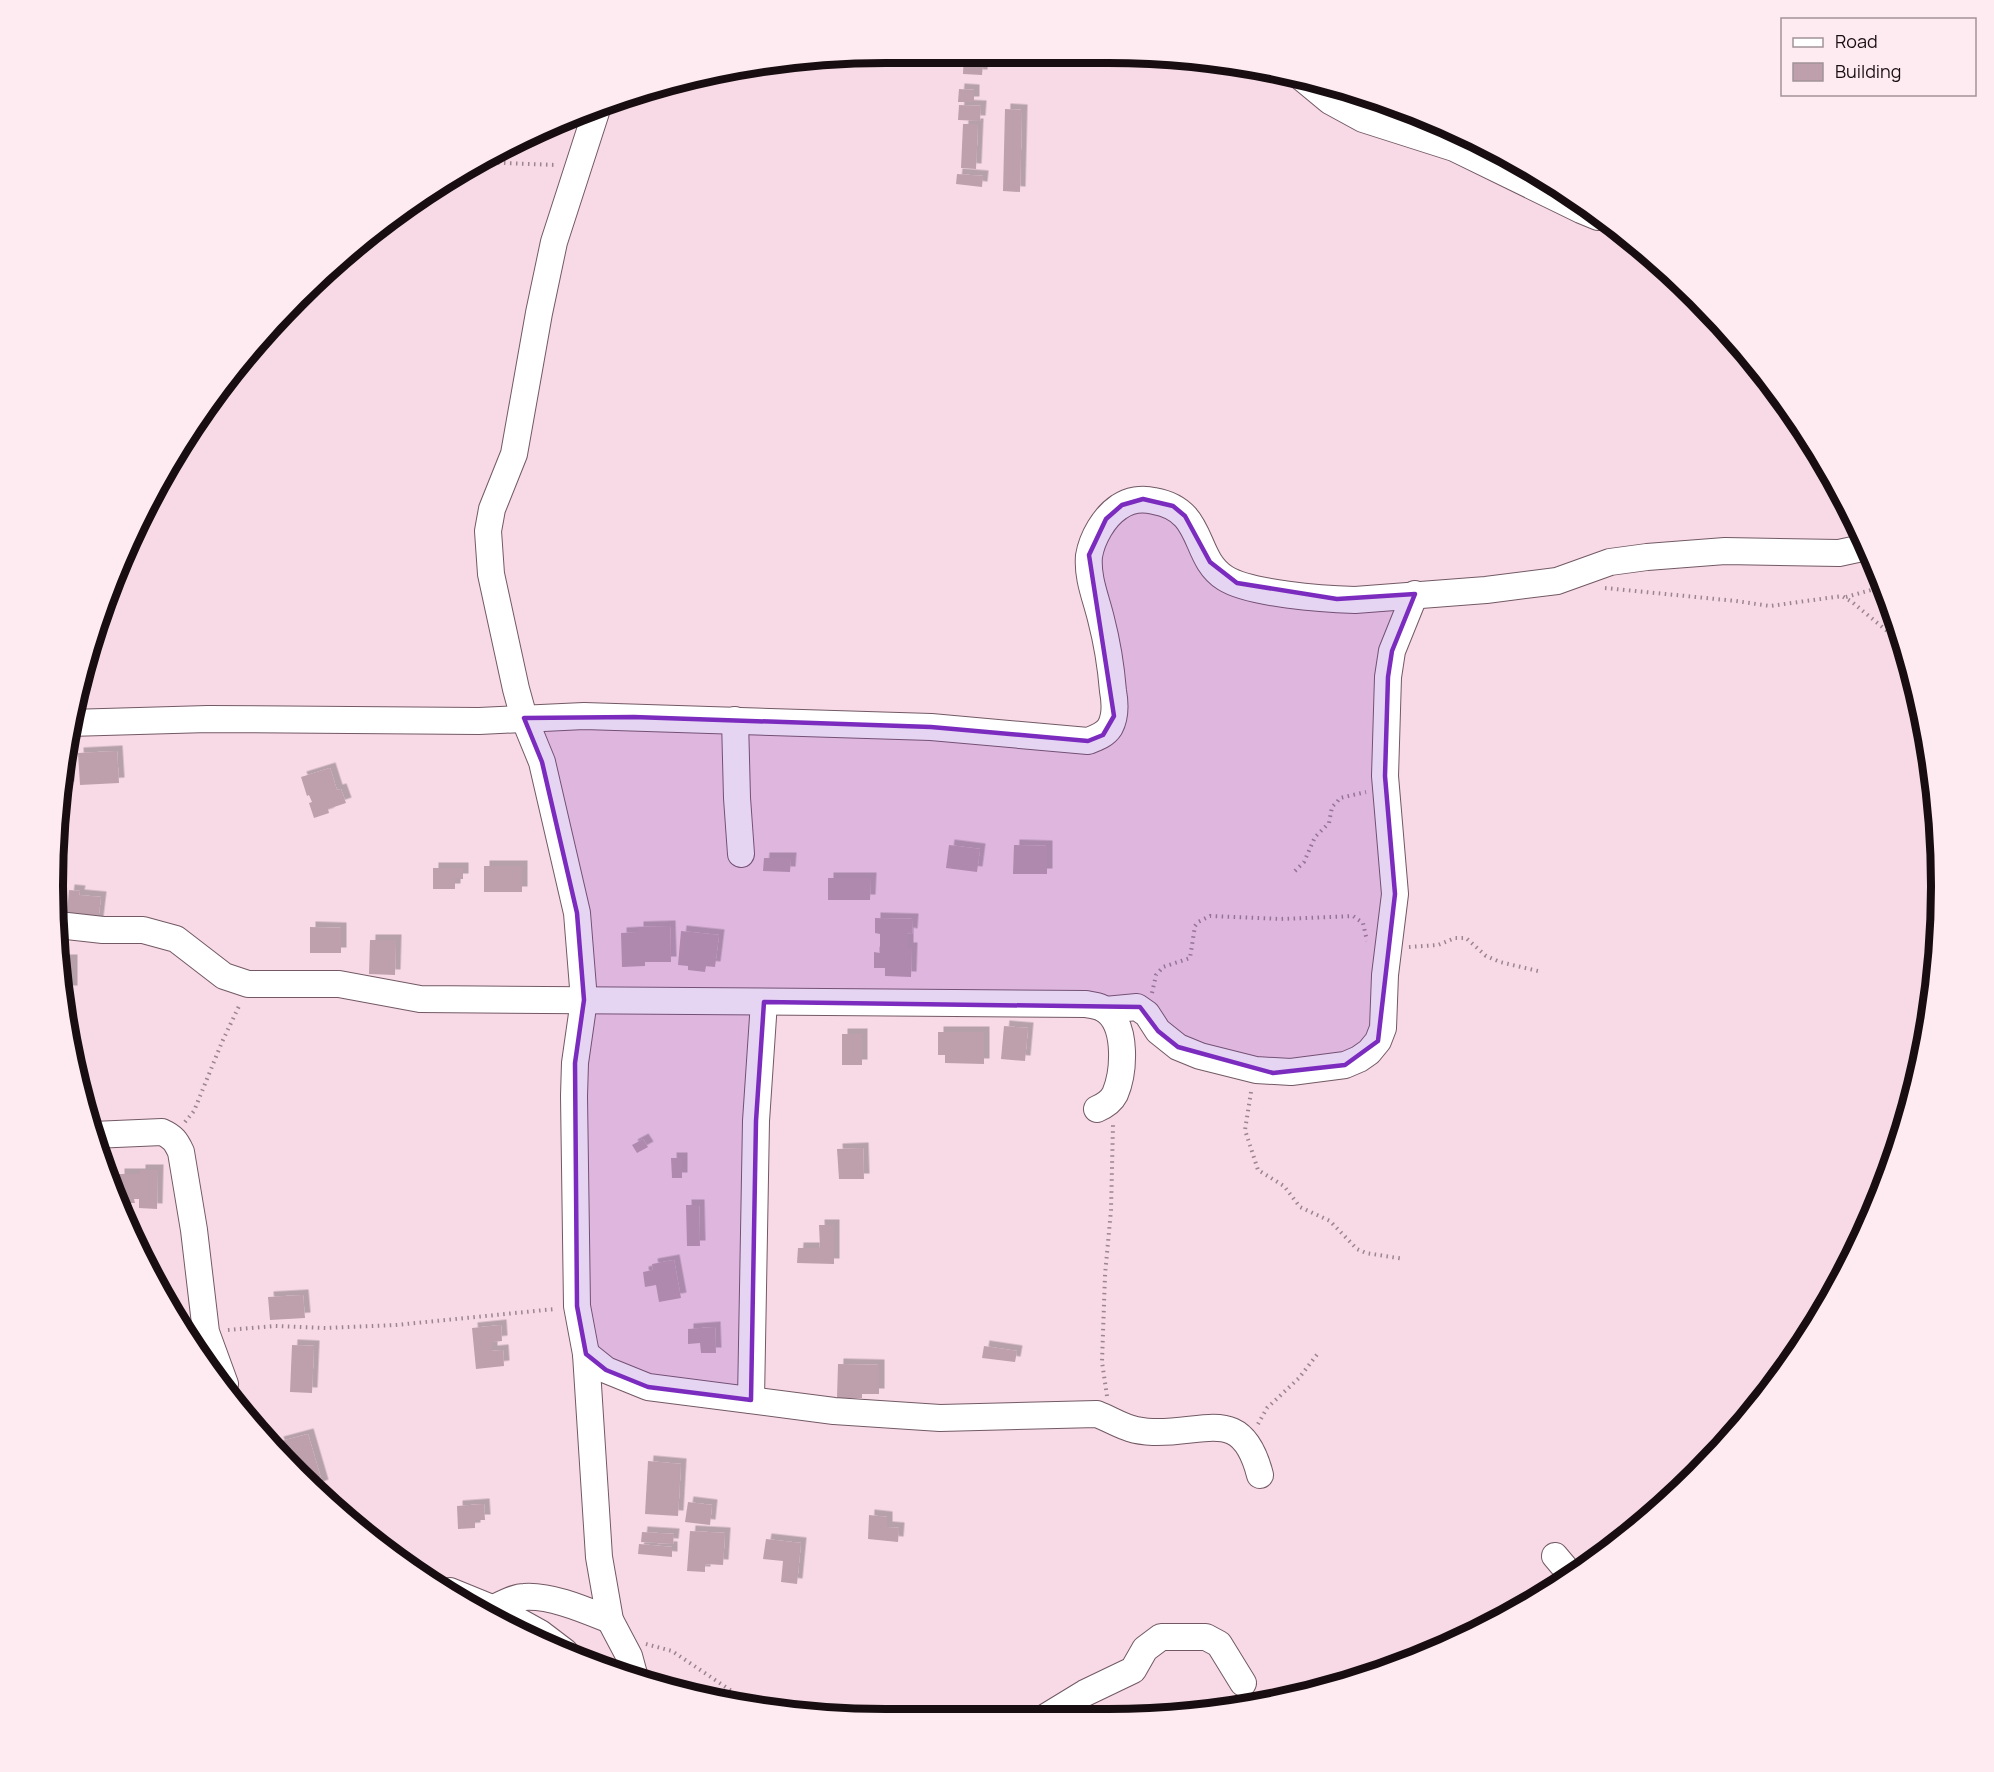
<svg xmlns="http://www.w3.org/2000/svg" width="1994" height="1772" font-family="Manrope,sans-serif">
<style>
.building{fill:#bda0ac;filter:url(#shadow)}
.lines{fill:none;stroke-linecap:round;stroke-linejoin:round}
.minor-casing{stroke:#725964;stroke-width:28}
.path{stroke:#9b858e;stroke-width:4;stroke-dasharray:1.5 4.5;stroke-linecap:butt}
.minor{stroke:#fff;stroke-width:26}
.marked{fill:#7b2cbf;fill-opacity:0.2;stroke:#7b2cbf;stroke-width:4.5;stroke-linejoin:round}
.rim{fill:none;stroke:#180e12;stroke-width:8}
</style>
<defs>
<filter id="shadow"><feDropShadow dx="5.5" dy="-5.5" stdDeviation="0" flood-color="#0004"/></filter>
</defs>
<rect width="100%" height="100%" fill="#f8dae6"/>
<g class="building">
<path d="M964,53H984L982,75L963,74Z"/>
<path d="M959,89L974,90V102H958Z"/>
<path d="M959,105L981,106L980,121L958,120Z"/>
<path d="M1005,109L1022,110L1020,192L1003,191Z"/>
<path d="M963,124H978L976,169L961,168Z"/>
<path d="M957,174L983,176L982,187L956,184Z"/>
<path d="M117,751L119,783L80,785L78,753Z"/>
<path d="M69,762V787H64V796H61L65,763Z"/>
<path d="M330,768L337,790L341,789L346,803L328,809L329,813L314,818L309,803L312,802L309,795L307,796L301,777Z"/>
<path d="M949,845L980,849L977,872L946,868Z"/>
<path d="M1014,845L1047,846V874H1013Z"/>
<path d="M764,858H791L790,872L763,871Z"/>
<rect x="484" y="866" width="38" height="26"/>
<path d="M433,868H463V879H455V889H433Z"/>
<path d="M828,878H871L870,900H828Z"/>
<path d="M53,879L58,880L55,898L53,886Z"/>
<path d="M69,890L80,891L79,895L101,897L98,922H89L90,915L67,913Z"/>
<path d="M875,918L913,919L912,934L908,933V948H912L911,977L885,976V968H874V952L880,953V934L875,933Z"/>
<path d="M670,926L671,962H645V966L622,967L621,933L638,932V927Z"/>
<path d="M310,927L341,928V953H310Z"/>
<path d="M681,931L719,935L715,967L706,966L705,972L688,970V966L678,965Z"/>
<path d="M370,940H396L395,975L369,974Z"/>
<path d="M62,960H72V991H66Z"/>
<path d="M1004,1026L1028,1028L1025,1061L1001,1059Z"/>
<path d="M938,1032H984V1064L945,1063V1055H938Z"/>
<rect x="842" y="1034" width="20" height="31"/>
<path d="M643,1139L648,1147L637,1153L632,1145Z"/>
<path d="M863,1148L864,1179H839L837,1149Z"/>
<path d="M671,1158H682V1178H672Z"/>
<path d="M140,1170H158L157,1209L139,1208V1199H134L135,1203H119V1174H140Z"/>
<path d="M686,1205H699L700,1246H687Z"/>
<path d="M819,1225H834V1264L797,1263L798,1248H820Z"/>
<path d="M674,1260L681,1298L659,1302L656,1285L645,1287L643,1272L653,1270L652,1264Z"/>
<path d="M303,1295L305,1318L270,1320L268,1297Z"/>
<path d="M501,1325L502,1341L492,1342V1351L503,1350L504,1366L476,1369L472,1328Z"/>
<path d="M715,1327L716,1353H701L700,1343L688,1344V1329Z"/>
<path d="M292,1345L314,1346L312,1393L290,1392Z"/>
<path d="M984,1346L1017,1351L1015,1362L982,1358Z"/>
<path d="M838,1364L879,1365V1394H862V1398H837Z"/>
<path d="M308,1434L323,1485L315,1488L277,1452L281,1451L278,1442Z"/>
<path d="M648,1461L681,1464L678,1516L645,1514Z"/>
<path d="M688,1502L712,1505L710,1525L685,1522Z"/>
<path d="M484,1504L485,1520H475V1528L458,1529L457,1506Z"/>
<path d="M869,1515L887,1517V1527L899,1528L898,1542L868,1539Z"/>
<path d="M690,1531L725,1533L723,1565L705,1564V1572L687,1571Z"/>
<path d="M642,1532L674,1534L673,1544L641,1542Z"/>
<path d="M766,1539L801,1543L797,1584L781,1582L783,1561L763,1559Z"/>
<path d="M639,1544L672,1547V1557L638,1554Z"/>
</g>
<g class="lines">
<defs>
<g id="minor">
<path d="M1301,77L1330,101L1363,119L1454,148L1581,210L1598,217"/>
<path d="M596,112L554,242L539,313L514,454L492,509L488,531L491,574L516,689L524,718L542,762L577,913L584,1000L575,1063L574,1096L577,1306L586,1354L599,1557L610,1620L629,1656L635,1678"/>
<path d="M735,720L737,798L741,854"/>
<path d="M69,723L208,719L479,721L584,716L931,727L1088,741C1096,738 1105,735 1110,727C1116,716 1115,702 1113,691C1111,667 1107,642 1101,619C1096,598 1087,578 1089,556C1092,538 1104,517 1119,507C1129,500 1142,498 1154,501C1206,510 1192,557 1225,578C1250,594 1324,599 1355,600L1486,590L1557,581L1610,562L1647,557L1725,551L1839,553L1867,547"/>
<path d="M58,925L103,930H143L176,939L224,976L248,984H339L420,999L1086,1004C1095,1006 1102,1006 1108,1012C1127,1029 1124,1073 1115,1094C1111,1102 1104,1106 1097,1109"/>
<path d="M1105,1010L1137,1007L1147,1014L1158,1031L1178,1047L1200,1056L1256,1070L1291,1072L1345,1065L1359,1059L1369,1052L1378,1041L1383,1028L1385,975L1395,894L1385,776L1388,677L1392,651L1415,594"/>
<path d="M93,1135L162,1132C173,1137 176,1141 181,1152L194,1230L206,1332L225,1384"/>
<path d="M586,1354L606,1370L648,1387L834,1411L940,1418L1097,1414C1119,1423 1127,1431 1153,1432C1206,1434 1242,1405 1260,1475"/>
<path d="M751,1400L756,1121L764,1002"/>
<path d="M1555,1556L1571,1575"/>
<path d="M450,1591L504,1613L540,1633L565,1652"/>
<path d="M493,1608C503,1604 514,1597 524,1597C551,1595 585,1610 610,1620"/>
<path d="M1044,1718L1085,1693L1133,1670L1145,1649L1161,1637H1206L1219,1644L1243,1683"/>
</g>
</defs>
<use href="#minor" class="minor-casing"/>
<g class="path">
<path d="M480,162L556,165"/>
<path d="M1605,588L1736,601L1770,606L1842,596L1852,602L1904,645"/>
<path d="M1846,597L1882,587"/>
<path d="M1295,871L1304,862L1315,837L1329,823L1332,807L1337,802L1340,798L1366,792"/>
<path d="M1409,947L1438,945L1455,938H1466L1486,956L1500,962L1538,971"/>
<path d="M1152,993L1156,975L1163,967L1190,958L1195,926L1198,922L1210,916L1280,919L1353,916L1363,923L1367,941"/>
<path d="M1251,1092L1245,1130L1258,1170L1284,1186L1300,1207L1330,1221L1357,1249L1366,1253L1404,1259"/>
<path d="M185,1122L194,1111L222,1042L240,1004"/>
<path d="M228,1330L275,1326L326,1328L396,1325L555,1309"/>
<path d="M1107,1396L1102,1362L1105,1275L1111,1210L1113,1125"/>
<path d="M1258,1424L1267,1408L1299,1378L1319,1352"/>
<path d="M646,1644L672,1651L751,1704"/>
</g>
<use href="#minor" class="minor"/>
</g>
<path class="marked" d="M1143,499L1173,506L1185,516L1210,562L1237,583L1337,599L1415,594L1392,651L1388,677L1385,776L1395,894L1378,1041L1345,1065L1273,1073L1178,1047L1158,1031L1140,1007L764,1002L756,1121L751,1400L648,1387L606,1370L586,1354L577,1306L575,1063L584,1000L577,913L542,762L524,718L634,717L931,727L1088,741L1103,735L1114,716L1089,555L1106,519L1122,505Z"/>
<path d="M0 0H1994V1772H0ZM886 63H1108A823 823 0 0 1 1931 886V886A823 823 0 0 1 1108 1709H886A823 823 0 0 1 63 886V886A823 823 0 0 1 886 63Z" fill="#feebf2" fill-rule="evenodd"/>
<path class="rim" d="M886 63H1108A823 823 0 0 1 1931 886V886A823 823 0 0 1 1108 1709H886A823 823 0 0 1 63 886V886A823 823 0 0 1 886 63Z"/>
<rect x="1781" y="18" width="195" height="78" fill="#feebf2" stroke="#a29398" stroke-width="1.5"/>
<rect x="1793" y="38" width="30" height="9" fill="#ffffff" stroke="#a29398" stroke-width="1.5"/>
<text x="1835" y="48" font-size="18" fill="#180e12">Road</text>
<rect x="1793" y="63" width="30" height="18" fill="#bda0ac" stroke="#a29398" stroke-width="1.5"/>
<text x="1835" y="78" font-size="18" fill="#180e12">Building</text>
</svg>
